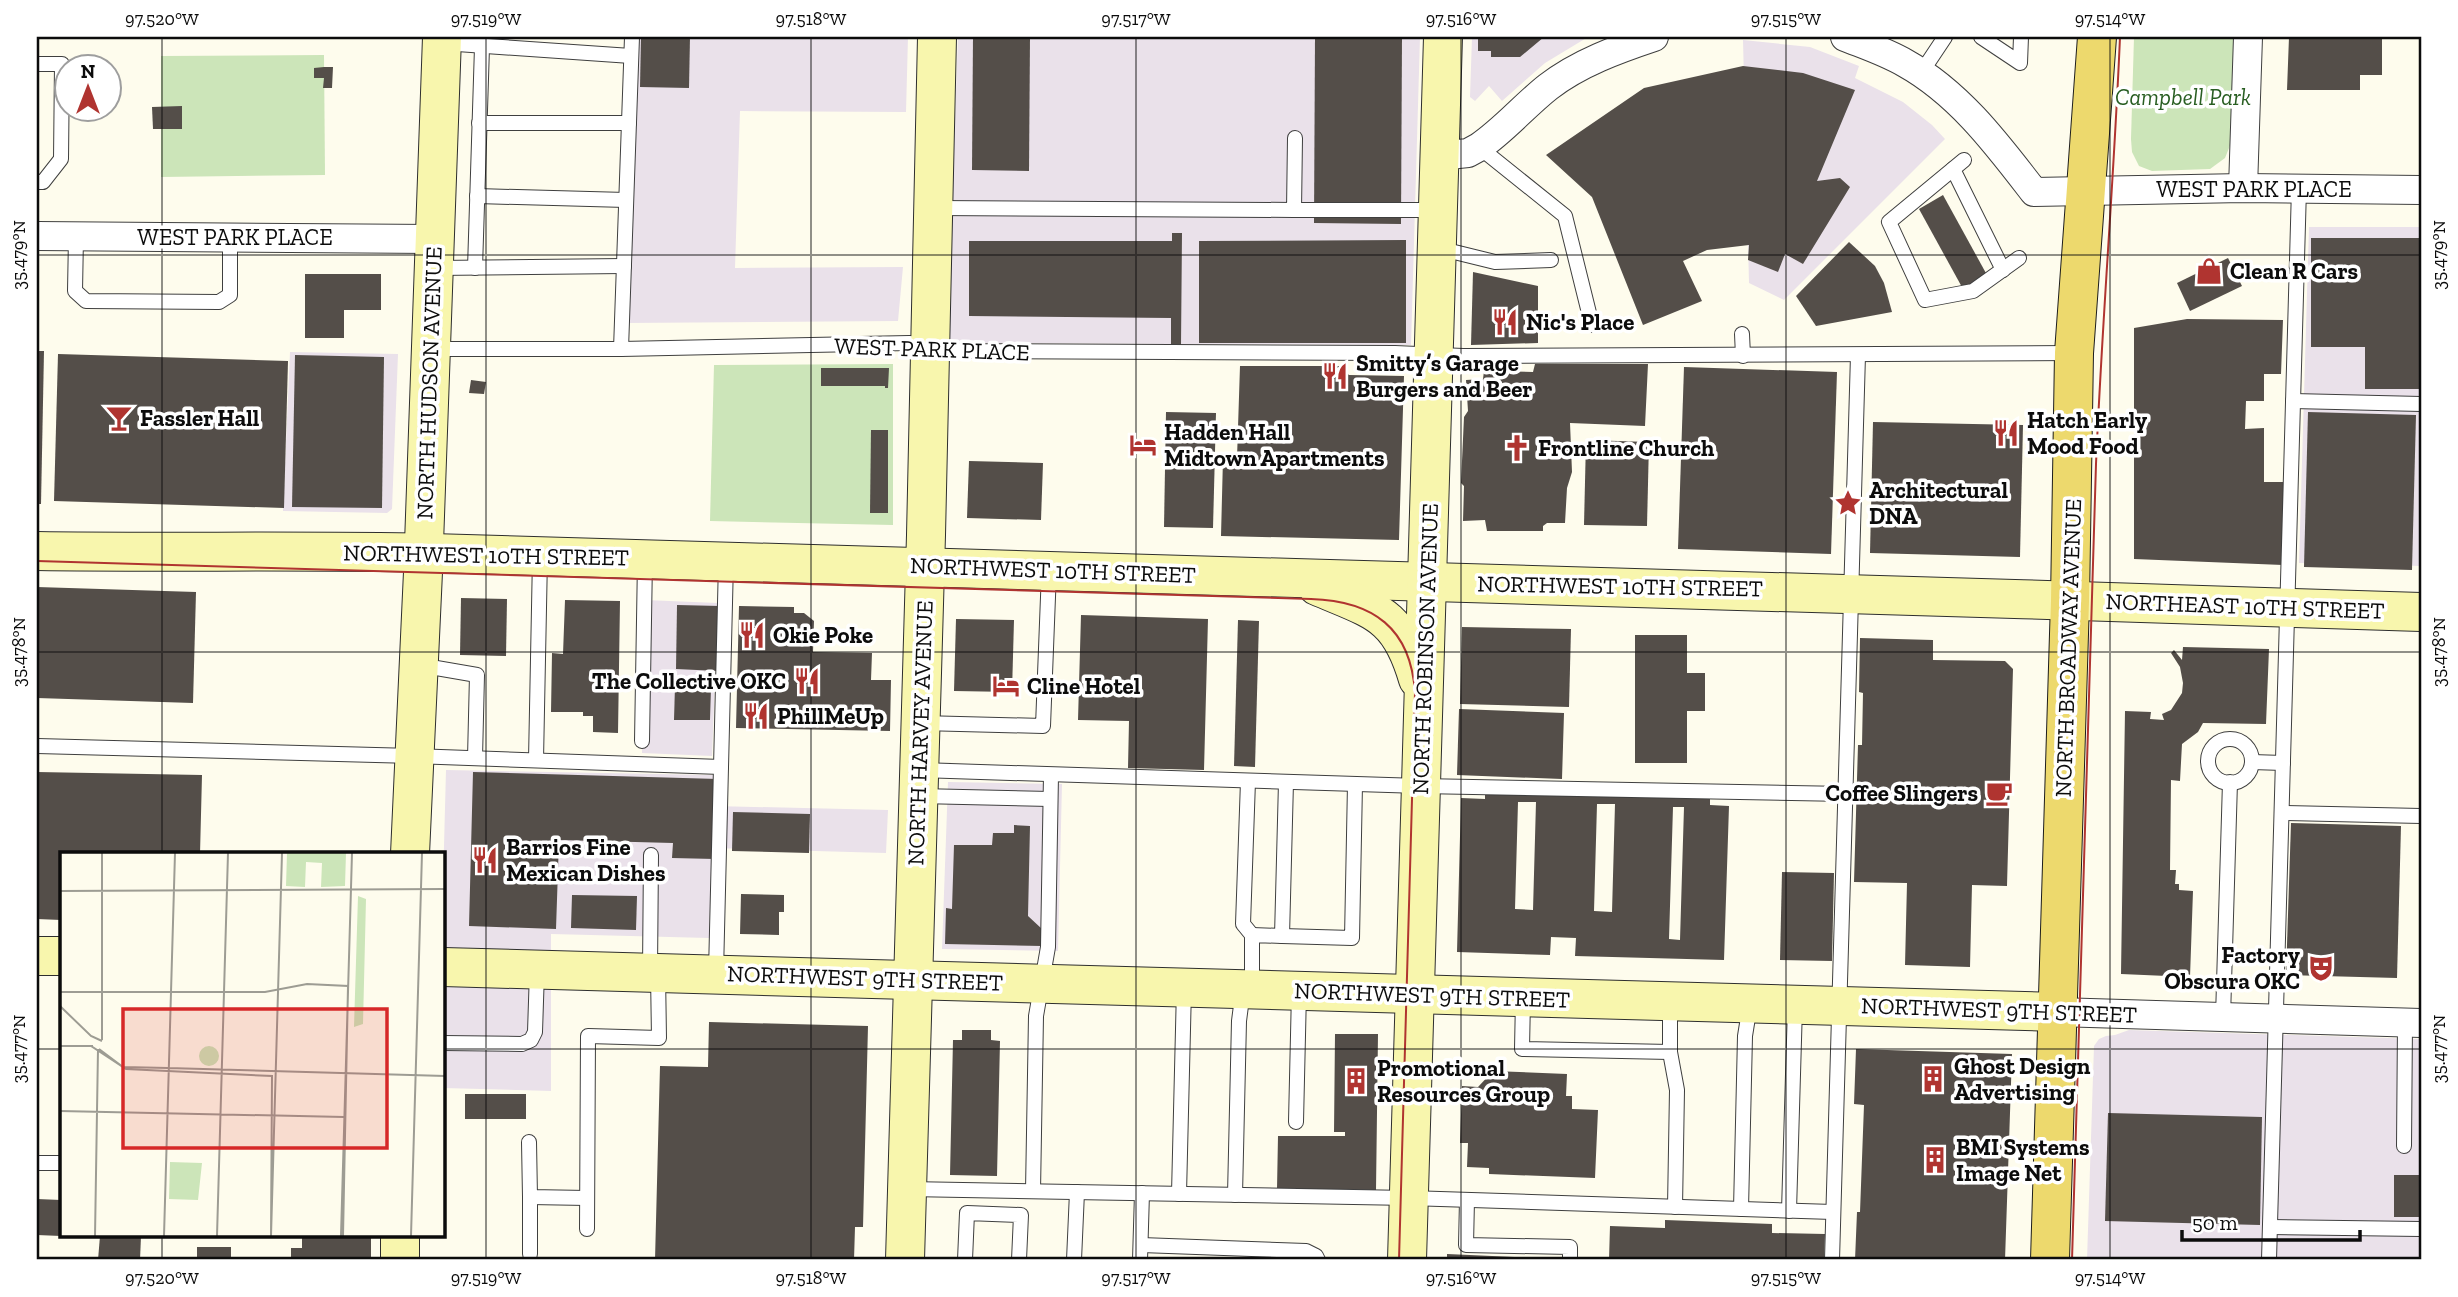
<svg xmlns="http://www.w3.org/2000/svg" width="2458" height="1297" font-family="'Zilla Slab',serif">
<style>
.industrial{fill:#eae1ea}
.green{fill:#cce5b9}
.building{fill:#544e49;fill-rule:evenodd}
.lines{fill:none;stroke-linecap:round;stroke-linejoin:round}
.lane-casing{stroke:#3f3f3f;stroke-width:16}
.street-casing{stroke:#3f3f3f;stroke-width:30}
.secondary-casing{stroke:#2e2e2e;stroke-width:40}
.primary-casing{stroke:#1d1d1d;stroke-width:40}
.lane{stroke:#fff;stroke-width:14}
.street{stroke:#fff;stroke-width:28}
.secondary{stroke:#f8f6ad;stroke-width:38}
.primary{stroke:#edd96d;stroke-width:38}
.tram{stroke:#b03430;stroke-width:2}
.ticks{fill:none;stroke:#0c0c0c;stroke-width:2;stroke-opacity:0.45}
.labels{text-anchor:middle;stroke-width:7;stroke-linejoin:round;paint-order:stroke}
.park-label{font-size:23px;font-style:italic;fill:#295e22;stroke:#fff}
.street-label{font-size:23px;fill:#0c0c0c;stroke:#fff}
.poi-label{font-size:23px;font-weight:bold;fill:#0c0c0c;stroke:#fff;text-anchor:start}
.inset-road{fill:none;stroke:#9d9c93;stroke-width:2}
.view{fill:#d62828;fill-opacity:0.15;stroke:#d62828;stroke-width:3.5}
.inset-edge{fill:none;stroke:#0c0c0c;stroke-width:3.5}
.neatline{fill:none;stroke:#0c0c0c;stroke-width:2.5}
.ticks-label{font-size:18px;text-anchor:middle;fill:#0c0c0c}
</style>
<rect width="100%" height="100%" fill="#fefced"/>
<g class="industrial">
<path d="M636,37H908L906,112L740,111L735,268L903,267L898,321L626,323Z"/>
<path d="M958,37H1420L1411,345L955,343L947,336Z"/>
<path d="M1472,37H1588L1545,63L1502,101L1489,86L1475,101L1470,97Z"/>
<path d="M1743,40L1810,47L1859,66L1855,78L1903,102L1932,125L1945,139L1784,300L1749,283Z"/>
<path d="M2309,227H2421V566L2299,563Z"/>
<path d="M290,352L398,354L392,509L387,513L283,511Z"/>
<path d="M645,600L718,603L712,756L642,753Z"/>
<path d="M446,770L714,775V806L888,810L886,853L712,848L709,938L551,934V1091L443,1088V884Z"/>
<path d="M948,782L1062,784L1058,951L942,949Z"/>
<path d="M2129,1030L2421,1039V1260H2087L2094,1046L2099,1039L2106,1036L2115,1035Z"/>
</g>
<g class="green">
<path d="M2134,37H2236L2231,143L2225,158L2210,169L2152,171L2139,166L2132,152L2131,139Z"/>
<path d="M324,55L325,175L161,177V56Z"/>
<path d="M893,364V525L710,521L714,365Z"/>
</g>
<g class="building">
<path d="M641,37H690L689,88L640,87Z"/>
<path d="M973,37H1030L1029,171L972,170Z"/>
<path d="M1315,37H1402L1401,224L1314,223Z"/>
<path d="M1478,37H1544L1520,57H1491V51H1478Z"/>
<path d="M2289,37H2382V75H2360V90H2287Z"/>
<path d="M1743,66L1803,73L1855,90L1817,181L1840,178L1850,187L1803,264L1785,254L1778,272L1748,260L1749,245L1707,250L1683,261L1702,301L1643,325L1592,197L1546,155L1644,88Z"/>
<path d="M324,67H333L332,88H323L324,78H314V68Z"/>
<path d="M182,106V129H153L152,107Z"/>
<path d="M1943,195L1987,275L1963,289L1919,209Z"/>
<path d="M1172,233H1182L1181,345L1171,344V318L969,316V241H1172Z"/>
<path d="M2311,238H2421V389H2365V347H2311Z"/>
<path d="M1406,240V343H1199V241Z"/>
<path d="M1849,242L1875,266L1884,283L1892,312L1816,326L1796,296Z"/>
<path d="M2228,258L2242,286L2190,311L2177,283Z"/>
<path d="M1473,272L1538,286V343L1471,345Z"/>
<path d="M305,274H381V310H344V338H305Z"/>
<path d="M2187,319L2283,320L2281,374H2264V401H2246L2245,429L2264,428V482H2287L2283,565L2134,559V328Z"/>
<path d="M37,351H44L41,504H37Z"/>
<path d="M58,354L288,361L284,508L54,501Z"/>
<path d="M295,355L384,357L382,508L292,507Z"/>
<path d="M1535,364H1648L1645,426L1570,423L1572,472L1567,488L1565,523H1547L1543,526V531H1487L1485,520L1463,521L1464,486L1461,483L1464,417L1468,411L1466,380L1483,379L1484,371L1533,372Z"/>
<path d="M1240,366H1339L1349,375L1404,376L1399,540L1221,536L1223,458H1237Z"/>
<path d="M1684,367L1837,372L1831,554L1678,549Z"/>
<path d="M821,368H889L888,388H885V386H821Z"/>
<path d="M471,380L486,382L484,394L469,393Z"/>
<path d="M1166,412L1216,413L1213,528L1164,527Z"/>
<path d="M2308,412L2416,415L2412,570L2304,567Z"/>
<path d="M1873,422L2023,425L2020,557L1870,553Z"/>
<path d="M871,430H888V513H870Z"/>
<path d="M1586,440L1649,442L1647,526L1584,525Z"/>
<path d="M969,461L1043,463L1041,520L967,518Z"/>
<path d="M37,587L196,592L193,703L37,698Z"/>
<path d="M461,598L507,599L506,656L460,655Z"/>
<path d="M565,600L620,601L618,733L593,732V716H583V712H551L552,653L563,654Z"/>
<path d="M677,605L720,606L718,671L676,669Z"/>
<path d="M739,606L794,607V613H804L814,621L813,652L872,653L871,680H891L890,731L736,728Z"/>
<path d="M1081,615L1208,619L1204,770L1128,768L1129,721L1078,720Z"/>
<path d="M956,619L1014,620L1012,692L954,691Z"/>
<path d="M1238,620L1259,621L1255,767L1234,766Z"/>
<path d="M1462,627L1571,629L1569,707L1460,704Z"/>
<path d="M1635,635H1687V673H1705V711H1687V763H1635Z"/>
<path d="M1860,638L1933,640V660L2005,661L2013,669L2007,886L1972,885L1970,967L1905,965L1907,883L1854,882L1858,745H1862L1863,693L1859,692Z"/>
<path d="M2183,647L2269,649L2266,724L2203,723L2198,732L2182,744L2180,781L2171,780L2170,870H2176L2175,884H2179V890L2193,891L2190,977L2121,974L2125,711L2151,712L2150,719L2164,720L2162,714L2171,710L2182,693L2183,683L2180,667L2171,653L2174,650L2182,660Z"/>
<path d="M675,686L711,687L710,720H674Z"/>
<path d="M1459,709L1564,713L1562,779L1457,775Z"/>
<path d="M37,772L202,775L200,854H61V920L37,919Z"/>
<path d="M473,772L718,779L715,859L672,858L673,843L559,840L556,929L469,926Z"/>
<path d="M1485,793L1710,799V805L1729,806L1724,960L1575,956L1576,938L1551,937L1550,955L1457,952L1461,798L1485,799ZM1518,802H1536L1533,910L1515,909ZM1597,804H1615L1612,912L1594,911ZM1673,807H1684L1680,940L1669,939Z"/>
<path d="M733,812L810,814L809,853L732,851Z"/>
<path d="M2291,823L2401,826L2397,978L2286,975Z"/>
<path d="M1014,825L1030,826L1028,916L1042,929V946L945,944L946,908L952,909L954,845H992L993,833H1014Z"/>
<path d="M1782,872L1834,873L1832,961L1780,960Z"/>
<path d="M741,894L784,895V912H779V935L740,934Z"/>
<path d="M572,895L637,896L636,930L571,928Z"/>
<path d="M709,1022L868,1026L863,1227H855L854,1260H655L660,1066L708,1067Z"/>
<path d="M962,1030H991V1040L1000,1041L997,1176L950,1175L953,1040H962Z"/>
<path d="M1335,1034H1378L1376,1190L1277,1189L1278,1136H1345V1132H1334Z"/>
<path d="M1856,1049L2012,1054L2005,1260H1855L1857,1212H1860L1864,1105L1854,1104Z"/>
<path d="M1493,1071L1567,1074L1566,1096H1572V1109L1598,1110L1595,1178L1489,1174V1168L1467,1167L1468,1143H1460L1462,1086L1478,1087Z"/>
<rect x="465" y="1094" width="61" height="25"/>
<path d="M2108,1113L2262,1117L2260,1225L2105,1221Z"/>
<rect x="2394" y="1175" width="27" height="42"/>
<path d="M37,1199L61,1200V1236L37,1235Z"/>
<path d="M1665,1220L1772,1224V1233L1825,1234L1824,1260H1609L1610,1226L1665,1228Z"/>
<path d="M100,1236H141L140,1260H98Z"/>
<path d="M302,1236H371V1260H291V1248H302Z"/>
<rect x="197" y="1247" width="34" height="13"/>
<path d="M1447,1254L1536,1258L1535,1260H1447Z"/>
</g>
<g class="lines">
<defs>
<g id="lane">
<path d="M1981,37L2020,63L2021,37"/>
<path d="M443,43L631,56"/>
<path d="M37,64H62L61,159L43,182H37"/>
<path d="M1921,73L1945,37"/>
<path d="M479,123H629"/>
<path d="M1479,147L1565,216L1592,325"/>
<path d="M1964,160L1889,222L1925,300L1973,291L2019,258"/>
<path d="M1953,169L2003,270"/>
<path d="M477,196L626,200"/>
<path d="M935,208L1294,210L1295,138"/>
<path d="M1294,210H1436"/>
<path d="M76,237L75,291L86,301L219,302L230,295V237"/>
<path d="M1438,248L1495,262L1551,260"/>
<path d="M435,268L624,266"/>
<path d="M475,268L482,47"/>
<path d="M1742,334L1743,356"/>
<path d="M432,349H621L909,343L960,351L1395,353L1463,356L2073,353"/>
<path d="M621,349L632,37"/>
<path d="M2293,401L2421,404"/>
<path d="M419,665L477,675L475,758"/>
<path d="M921,723L1043,726L1049,571"/>
<circle cx="2230" cy="761" r="22"/>
<path d="M642,741L645,560"/>
<path d="M37,746L413,756L721,767"/>
<path d="M536,760L540,557"/>
<path d="M2252,762L2283,763"/>
<path d="M920,770L1420,786L1846,794"/>
<path d="M1248,781L1243,924L1252,935"/>
<path d="M919,796L1050,799"/>
<path d="M2282,813L2421,816"/>
<path d="M1282,936L1352,938L1355,784"/>
<path d="M650,970L651,855"/>
<path d="M716,972L726,562"/>
<path d="M1252,988V935L1282,936L1286,782"/>
<path d="M1523,999L1522,1049L1670,1052V1001"/>
<path d="M2223,1017L2230,782"/>
<path d="M443,1043L522,1044L531,1040L535,1032L537,971"/>
<path d="M1670,1052L1677,1090L1675,1207"/>
<path d="M1296,1122L1299,992"/>
<path d="M529,1142L530,1197L587,1198"/>
<path d="M2404,1146L2405,1023"/>
<path d="M37,1163H61"/>
<path d="M908,1189L1409,1198L1833,1212"/>
<path d="M1033,1191L1036,1016L1048,947L1051,775"/>
<path d="M1179,1194L1184,988"/>
<path d="M1235,1195L1239,1021L1243,990"/>
<path d="M530,1197V1254"/>
<path d="M1467,1200L1466,1245L1570,1247V1260"/>
<path d="M1741,1209L1745,1036L1750,1005"/>
<path d="M1789,1211L1795,1006"/>
<path d="M2270,1227L2421,1229"/>
<path d="M587,1229L588,1036L659,1038L658,974"/>
<path d="M1141,1245L1306,1251L1316,1256L1318,1260"/>
<path d="M965,1260L967,1213L1021,1215L1019,1260"/>
<path d="M1074,1260L1077,1192"/>
<path d="M1140,1260L1142,1193"/>
<path d="M1832,1260L1858,355"/>
<path d="M2269,1260L2299,188"/>
</g>
<g id="street">
<path d="M1845,37C1865,45 1886,52 1905,63C1959,93 1997,144 2034,192L2243,188L2421,190"/>
<path d="M1439,156L1468,153L1479,147C1504,130 1524,106 1548,87C1579,63 1618,49 1654,37"/>
<path d="M2243,188L2248,37"/>
<path d="M37,236L434,239"/>
<path d="M2057,1012L2421,1023"/>
</g>
<g id="secondary">
<path d="M37,551C169,553 301,550 432,553C1095,568 1758,591 2421,612"/>
<path d="M1317,586C1375,611 1399,613 1418,679"/>
<path d="M410,854L423,572L442,37"/>
<path d="M37,956H61"/>
<path d="M443,967L2057,1012"/>
<path d="M400,1260V1236"/>
<path d="M905,1260L926,535L937,37"/>
<path d="M1407,1260L1443,37"/>
</g>
<path id="primary" d="M2050,1260L2070,601L2074,353L2097,37"/>
</defs>
<use href="#lane" class="lane-casing"/>
<use href="#street" class="street-casing"/>
<use href="#secondary" class="secondary-casing"/>
<use href="#primary" class="primary-casing"/>
<use href="#lane" class="lane"/>
<use href="#street" class="street"/>
<use href="#secondary" class="secondary"/>
<use href="#primary" class="primary"/>
<g class="tram">
<path d="M37,561L1311,599C1373,601 1411,628 1415,693L1399,1260"/>
<path d="M2072,1260L2096,464C2102,322 2114,179 2120,37"/>
</g>
</g>
<path class="ticks" d="M162,37V854M486,37V1260M811,37V1260M1136,37V1260M1461,37V1260M1786,37V1260M2110,37V1260M37,255H2421M37,652H2421M37,1049H61M443,1049H2421M162,1236V1260"/>
<defs>
<symbol id="shop-bare" viewBox="-9 -9 18 18"><path d="M-5-2.5h2.3a2.7 3.5 0 0 1 5.4 0H5L5.5 6h-11ZM-1.5-2.5h3a1.5 2.3 0 0 0-3 0Z" fill="#b03430" stroke="#fff" stroke-width="2.5" paint-order="stroke"/></symbol>
<symbol id="restaurant-bare" viewBox="-9 -9 18 18"><path d="M-5-6h1v4h1v-4h1v4h1v-4h1v5L-1.5 .5V6h-2V.5L-5-1ZM5-6V6H3V1.5H1.5Q1.5-4 5-6Z" fill="#b03430" stroke="#fff" stroke-width="2.5" paint-order="stroke"/></symbol>
<symbol id="bar-bare" viewBox="-9 -9 18 18"><path d="M-6-5H6L.8 .8V4.5H3.5V6h-7V4.5H-.8V.8Z" fill="#b03430" stroke="#fff" stroke-width="2.5" paint-order="stroke"/></symbol>
<symbol id="hotel-bare" viewBox="-9 -9 18 18"><path d="M-6-4.5h1.5V1H6V5H4.5V3h-9V5H-6ZM-4 0a1.8 1.8 0 1 1 3.6 0ZM.5 0V-2.5h3Q6-2.5 6 0Z" fill="#b03430" stroke="#fff" stroke-width="2.5" paint-order="stroke"/></symbol>
<symbol id="church-bare" viewBox="-9 -9 18 18"><path d="M-1.2-6h2.4v3.5h3.3v2.4h-3.3V6h-2.4V-.1h-3.3v-2.4h3.3Z" fill="#b03430" stroke="#fff" stroke-width="2.5" paint-order="stroke"/></symbol>
<symbol id="sight-bare" viewBox="-9 -9 18 18"><path d="M0-6L1.8-2.2L6-1.7L2.9 1.2L3.7 5.4L0 3.3L-3.7 5.4L-2.9 1.2L-6-1.7L-1.8-2.2Z" fill="#b03430" stroke="#fff" stroke-width="2.5" paint-order="stroke"/></symbol>
<symbol id="cafe-bare" viewBox="-9 -9 18 18"><path d="M-5.5-4.5H6V0H3Q3 3.5 0 3.5H-2.5Q-5.5 3.5-5.5 0ZM3-3.2v2h1.7v-2ZM-6 4.5H4V6H-6Z" fill="#b03430" stroke="#fff" stroke-width="2.5" paint-order="stroke"/></symbol>
<symbol id="theatre-bare" viewBox="-9 -9 18 18"><path d="M-5-5.5Q0-4 5-5.5V0Q5 5 0 6Q-5 5-5 0ZM-3.3-2.5H-1v1.5H-3.3ZM1-2.5H3.3v1.5H1ZM-2.8 1Q0 5.5 2.8 1Z" fill="#b03430" stroke="#fff" stroke-width="2.5" paint-order="stroke"/></symbol>
<symbol id="building-bare" viewBox="-9 -9 18 18"><path d="M-4-6H4V6H1V3H-1V6H-4ZM-2.5-4.3h1.7v1.8h-1.7ZM.8-4.3h1.7v1.8H.8ZM-2.5-1h1.7V.8h-1.7ZM.8-1h1.7V.8H.8Z" fill="#b03430" stroke="#fff" stroke-width="2.5" paint-order="stroke"/></symbol>
</defs>
<g fill-rule="evenodd">
<use href="#shop-bare" x="2190" y="252" width="38" height="38"/>
<use href="#restaurant-bare" x="1486" y="303" width="38" height="38"/>
<use href="#restaurant-bare" x="1316" y="357" width="38" height="38"/>
<use href="#bar-bare" x="100" y="399" width="38" height="38"/>
<use href="#restaurant-bare" x="1987" y="414" width="38" height="38"/>
<use href="#hotel-bare" x="1124" y="426" width="38" height="38"/>
<use href="#church-bare" x="1498" y="429" width="38" height="38"/>
<use href="#sight-bare" x="1829" y="484" width="38" height="38"/>
<use href="#restaurant-bare" x="733" y="616" width="38" height="38"/>
<use href="#restaurant-bare" x="788" y="662" width="38" height="38"/>
<use href="#hotel-bare" x="987" y="667" width="38" height="38"/>
<use href="#restaurant-bare" x="737" y="697" width="38" height="38"/>
<use href="#cafe-bare" x="1980" y="774" width="38" height="38"/>
<use href="#restaurant-bare" x="466" y="841" width="38" height="38"/>
<use href="#theatre-bare" x="2302" y="949" width="38" height="38"/>
<use href="#building-bare" x="1914" y="1060" width="38" height="38"/>
<use href="#building-bare" x="1337" y="1062" width="38" height="38"/>
<use href="#building-bare" x="1916" y="1141" width="38" height="38"/>
</g>
<g class="labels">
<g class="park-label">
<text x="2183" y="105">Campbell Park</text>
</g>
<g class="street-label">
<text x="2254" y="197">WEST PARK PLACE</text>
<text x="235" y="245">WEST PARK PLACE</text>
<text transform="translate(932 349) rotate(2)" y="8">WEST PARK PLACE</text>
<text transform="translate(429 383) rotate(-88)" y="8">NORTH HUDSON AVENUE</text>
<text transform="translate(486 555) rotate(1)" y="8">NORTHWEST 10TH STREET</text>
<text transform="translate(1053 570) rotate(2)" y="8">NORTHWEST 10TH STREET</text>
<text transform="translate(1620 586) rotate(1)" y="8">NORTHWEST 10TH STREET</text>
<text transform="translate(2245 606) rotate(2)" y="8">NORTHEAST 10TH STREET</text>
<text transform="translate(2068 648) rotate(-88)" y="8">NORTH BROADWAY AVENUE</text>
<text transform="translate(1425 649) rotate(-88)" y="8">NORTH ROBINSON AVENUE</text>
<text transform="translate(920 733) rotate(-88)" y="8">NORTH HARVEY AVENUE</text>
<text transform="translate(865 978) rotate(2)" y="8">NORTHWEST 9TH STREET</text>
<text transform="translate(1432 995) rotate(2)" y="8">NORTHWEST 9TH STREET</text>
<text transform="translate(1999 1010) rotate(2)" y="8">NORTHWEST 9TH STREET</text>
</g>
<g class="poi-label">
<text x="2230" y="279">Clean R Cars</text>
<text x="1526" y="330">Nic's Place</text>
<text x="1356" y="371">Smitty’s Garage<tspan x="1356" dy="26">Burgers and Beer</tspan></text>
<text x="140" y="426">Fassler Hall</text>
<text x="2027" y="428">Hatch Early<tspan x="2027" dy="26">Mood Food</tspan></text>
<text x="1164" y="440">Hadden Hall<tspan x="1164" dy="26">Midtown Apartments</tspan></text>
<text x="1538" y="456">Frontline Church</text>
<text x="1869" y="498">Architectural<tspan x="1869" dy="26">DNA</tspan></text>
<text x="773" y="643">Okie Poke</text>
<text x="786" y="689" text-anchor="end">The Collective OKC</text>
<text x="1027" y="694">Cline Hotel</text>
<text x="777" y="724">PhillMeUp</text>
<text x="1978" y="801" text-anchor="end">Coffee Slingers</text>
<text x="506" y="855">Barrios Fine<tspan x="506" dy="26">Mexican Dishes</tspan></text>
<text x="2300" y="963" text-anchor="end">Factory<tspan x="2300" dy="26">Obscura OKC</tspan></text>
<text x="1954" y="1074">Ghost Design<tspan x="1954" dy="26">Advertising</tspan></text>
<text x="1377" y="1076">Promotional<tspan x="1377" dy="26">Resources Group</tspan></text>
<text x="1956" y="1155">BMI Systems<tspan x="1956" dy="26">Image Net</tspan></text>
</g>
</g>
<g transform="translate(60 852)">
<rect width="385" height="385" fill="#fefced"/>
<path d="M227,1H286L285,34L261,35L262,11L246,10L245,35L226,34ZM298,44L306,47L303,172L294,175ZM139 204a10 10 0 1 1 20 0a10 10 0 1 1-20 0ZM110,310L142,311L138,348L109,347Z" fill="#cce5b9"/>
<path class="inset-road" d="M42,1V188M0,39L385,37M0,140H40M0,140H205L247,132L288,134L283,384M0,154L31,184L42,189M0,194H33M0,194H31L66,217L212,224L211,384M39,197L63,215L108,216M108,216L385,224M0,259L284,265M35,384L38,197M104,384L115,1M157,384L168,1M211,384L222,1M281,384L292,1M351,384L362,1"/>
<path class="view" d="M63,157H327V296H63Z"/>
<rect width="385" height="385" class="inset-edge"/>
</g>
<rect width="2458" height="1297" fill="none" stroke="#ffffff" stroke-width="77"/>
<g transform="translate(88 88)"><circle r="33" fill="#ffffff" stroke="#9e9e9e" stroke-width="2"/>
<path d="M0-5L12 26L0 18L-12 26Z" fill="#b03430"/>
<text y="-10" font-size="19" font-weight="bold" text-anchor="middle" fill="#0c0c0c">N</text>
</g>
<path d="M2182 1230v10h178v-10" fill="none" stroke="#0c0c0c" stroke-width="3.5"/>
<text x="2192" y="1230" font-size="21" fill="#0c0c0c" stroke="#ffffff" stroke-width="5" paint-order="stroke">50 m</text>
<rect x="38" y="38" width="2382" height="1220" class="neatline"/>
<g class="ticks-label">
<text x="162" y="25">97.520°W</text>
<text x="486" y="25">97.519°W</text>
<text x="811" y="25">97.518°W</text>
<text x="1136" y="25">97.517°W</text>
<text x="1461" y="25">97.516°W</text>
<text x="1786" y="25">97.515°W</text>
<text x="2110" y="25">97.514°W</text>
<text transform="translate(19 255) rotate(-90)" y="6">35.479°N</text>
<text transform="translate(2439 255) rotate(-90)" y="6">35.479°N</text>
<text transform="translate(19 652) rotate(-90)" y="6">35.478°N</text>
<text transform="translate(2439 652) rotate(-90)" y="6">35.478°N</text>
<text transform="translate(19 1049) rotate(-90)" y="6">35.477°N</text>
<text transform="translate(2439 1049) rotate(-90)" y="6">35.477°N</text>
<text x="162" y="1284">97.520°W</text>
<text x="486" y="1284">97.519°W</text>
<text x="811" y="1284">97.518°W</text>
<text x="1136" y="1284">97.517°W</text>
<text x="1461" y="1284">97.516°W</text>
<text x="1786" y="1284">97.515°W</text>
<text x="2110" y="1284">97.514°W</text>
</g>
</svg>
